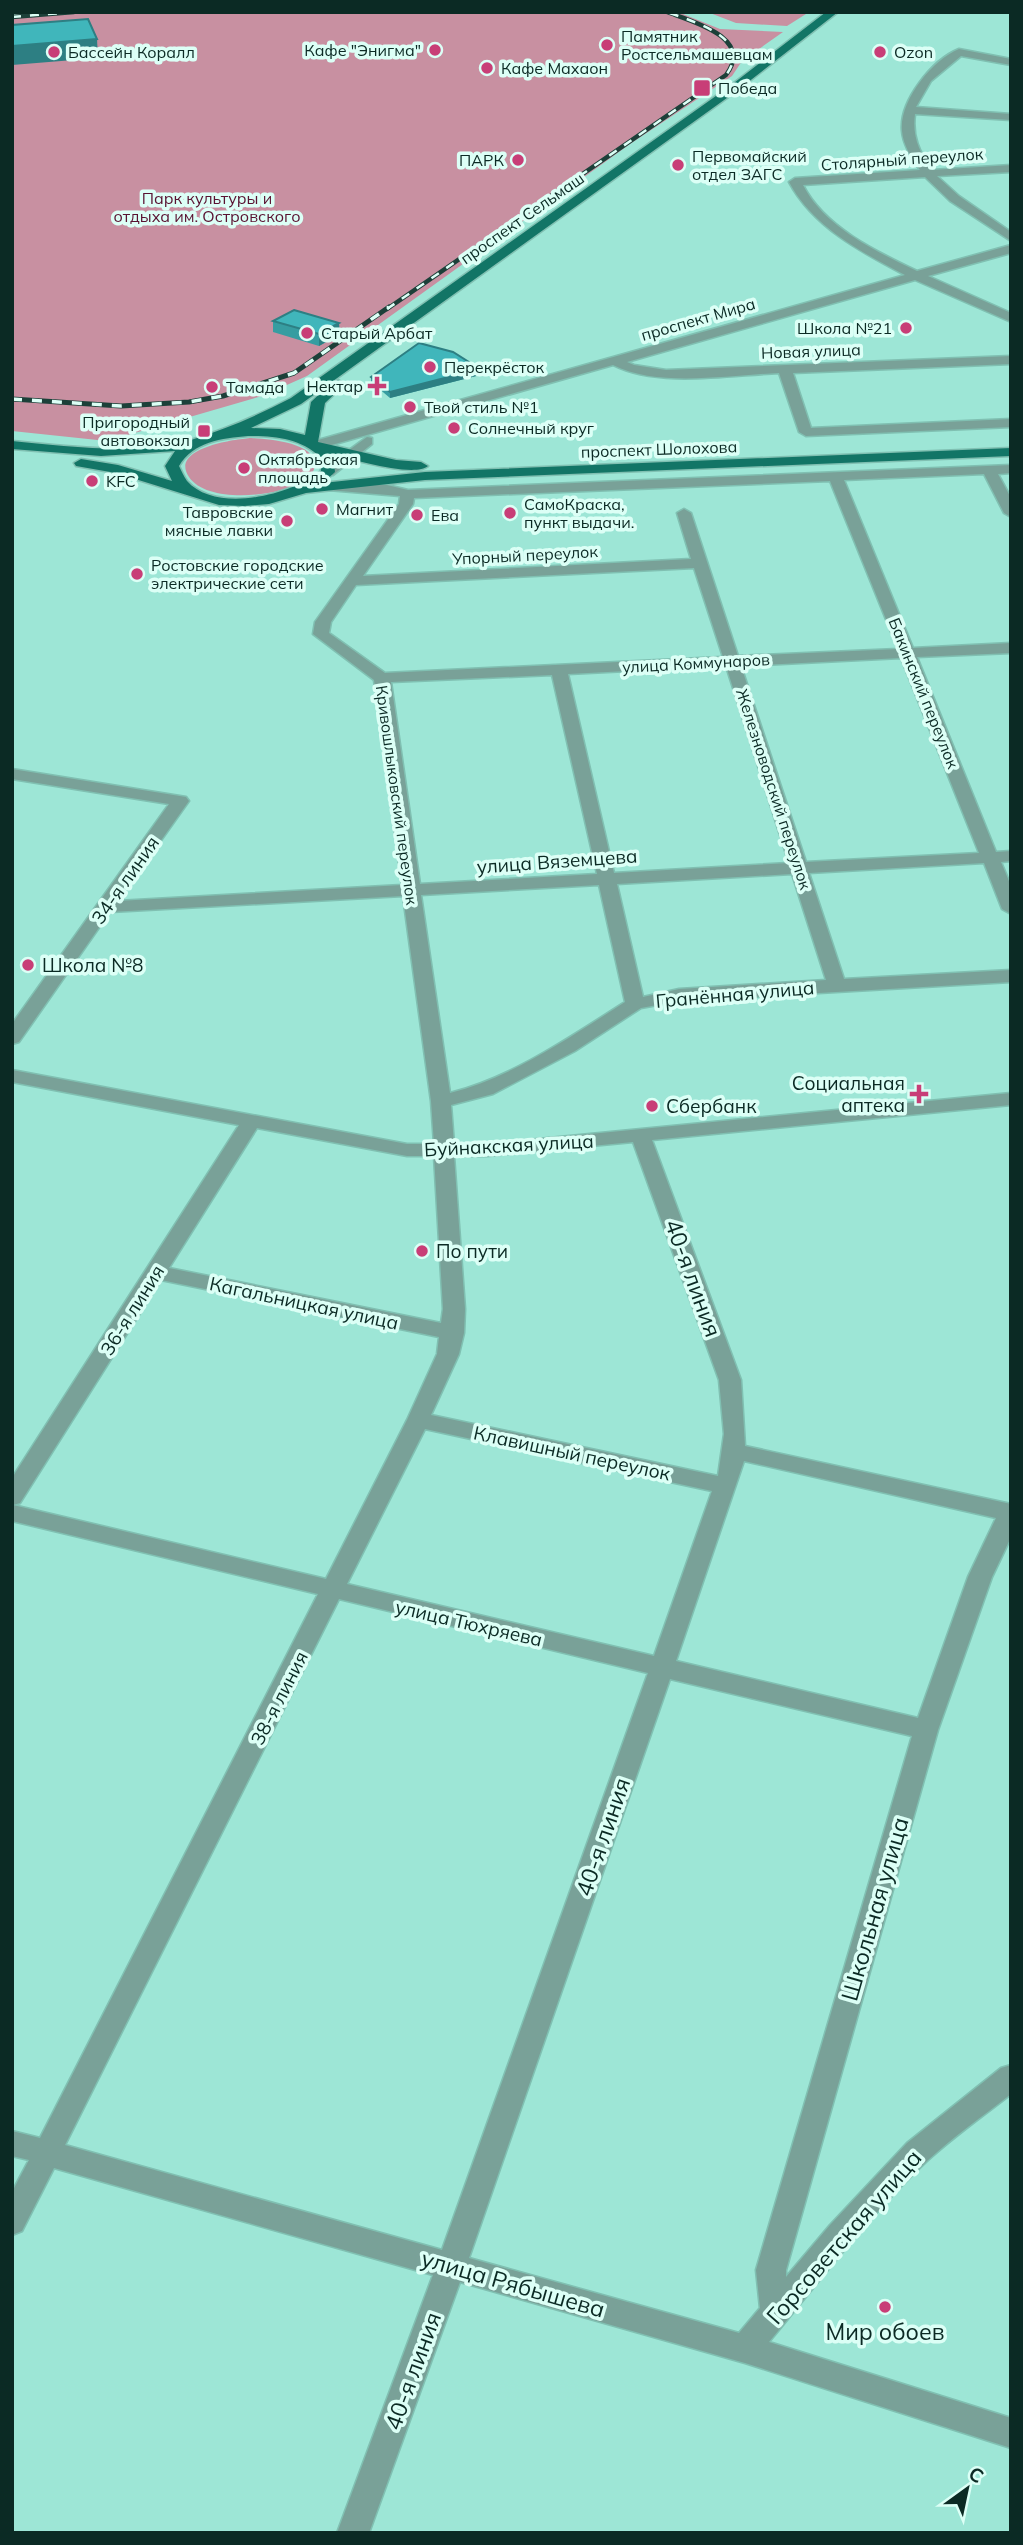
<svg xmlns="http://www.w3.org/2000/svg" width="1023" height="2545" font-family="Mulish,sans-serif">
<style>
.green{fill:#c890a1}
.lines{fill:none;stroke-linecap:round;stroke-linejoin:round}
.minor-casing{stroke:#80c0b2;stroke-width:3}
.major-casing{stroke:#80c0b2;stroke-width:3}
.minor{fill:#79a198;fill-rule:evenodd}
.major{fill:#127566;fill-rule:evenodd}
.rail-far1-casing{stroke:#1c4039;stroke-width:4.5}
.rail-casing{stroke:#1c4039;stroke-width:5}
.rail-far1{stroke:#dcfff6;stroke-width:2.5;stroke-dasharray:9;stroke-linecap:butt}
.rail{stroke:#dcfff6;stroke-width:3.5;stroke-dasharray:10;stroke-linecap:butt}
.wall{fill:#379da1}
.shaded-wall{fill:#2d7f83}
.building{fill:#40b6bb;stroke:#2d7f83;stroke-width:2}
.poi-dot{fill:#c83e77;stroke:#dcfff6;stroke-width:2.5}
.labels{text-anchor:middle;stroke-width:7;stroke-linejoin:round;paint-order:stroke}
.far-poi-label{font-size:16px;fill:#0b2a24;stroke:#dcfff6;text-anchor:start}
.far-street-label{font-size:16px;fill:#0b2a24;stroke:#dcfff6}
.far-park-label{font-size:16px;fill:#591231;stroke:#dcfff6}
.street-label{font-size:19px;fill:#0b2a24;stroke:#dcfff6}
.poi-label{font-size:19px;fill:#0b2a24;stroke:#dcfff6;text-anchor:start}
.near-street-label{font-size:23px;fill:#0b2a24;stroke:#dcfff6}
.near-poi-label{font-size:23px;fill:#0b2a24;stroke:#dcfff6}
</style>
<rect width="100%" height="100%" fill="#9de6d6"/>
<g class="green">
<path d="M48,12H678L720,29L783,32L742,61L732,76L630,144L307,376L262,396L107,441L12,431V15Z"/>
<path d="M785,12L806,14L787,26L736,23L710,13Z"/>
<path d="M251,438C267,439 317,442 315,466C314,473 307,479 301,482C277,497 207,504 189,477C169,448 236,439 251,438Z"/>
</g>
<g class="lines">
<defs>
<g id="minor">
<path d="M959,49L1011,59V65L961,56L931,81L916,107L1011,114V120L915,114C912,136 919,152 932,170L1011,165V172L937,176L959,196L1011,232V241L950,201L925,177L803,185C824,227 877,252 917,271L1011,245V253L928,276L1011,313V322L915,280L627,362L634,365L666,370L1011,356V364L793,373L811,428L1011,419V427L806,436L799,432L779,373C730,375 658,388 613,365L321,448H311L309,445L311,442L905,275C861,252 813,227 789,182L795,178L920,170C912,159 903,145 902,131C899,101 932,60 959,49Z"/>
<path d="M367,437L372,438V444L333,475H323V469Z"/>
<path d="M1011,465V473L998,474L1011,498V517L1004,513L984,474L844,480L913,648L1011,643V653L917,657L996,852L1011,851V861L1001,862L1011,886V914L1002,909L984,863L809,873L844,979L1011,970V982L679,1001L641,1008L575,1051L493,1094L451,1105L454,1144H487L1011,1093V1105L652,1140L741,1380L745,1446L1011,1504V1537L992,1577L938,1730L786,2270V2277L830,2225L907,2143L1001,2068L1011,2065V2094C983,2116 953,2137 927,2161C869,2215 819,2282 769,2342L1011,2418V2448L745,2363L460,2282L369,2533H337L433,2275L54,2168L22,2231L12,2235V2192L29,2160L12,2156V2131L40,2138L318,1594L12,1521V1478L239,1125L12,1082V1070L407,1144H434L431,1101L403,896L110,912L19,1042L12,1044V1024L169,804L12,779V769L186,797L189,801L118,901L402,885L374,680L313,634L315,622L399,504L400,496L328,490L323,489L321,486L323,483L387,485L408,490ZM830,481L898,649L738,656L691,513L684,509L677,513L691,559L363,576L413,504L414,498ZM694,568L723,657L385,673L329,633L331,622L356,585ZM901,658L979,853L806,862L741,666ZM726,666L789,863L614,873L568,674ZM552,675L597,874L420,884L391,682ZM792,874L826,980L679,989L643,997L617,884ZM599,885L625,1002C570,1037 513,1077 450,1093L421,895ZM257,1128L407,1156H434L443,1309L441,1323L169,1268ZM633,1142L719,1380L724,1434L718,1476L431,1415L459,1354L464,1333L465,1309L454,1156H487ZM161,1280L439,1337L437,1354L407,1420L326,1579L13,1505L20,1503ZM425,1429L712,1491L654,1656L347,1584ZM744,1461L996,1518L968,1577L918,1718L676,1661ZM339,1599L648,1673L442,2250L65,2145ZM670,1679L912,1736L756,2270L760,2308L739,2333L469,2258Z"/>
</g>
<path id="major" d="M826,12H838L738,90L301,404L251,428L280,429L305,435L311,402L333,381L338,380L345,384L325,403L318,442L396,460L421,462L428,466C414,478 352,459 333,455L335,472L323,483L425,472L1011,448V456L425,480L306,493L269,504L244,506L219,505L116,473L76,466L74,463L81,459L118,465L172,481L165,466L175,451L101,456L12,449V441C64,446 142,456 191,440C226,429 259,415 291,398L730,86ZM248,436C275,436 300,438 320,457L321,471C292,495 216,514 187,481C184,477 181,470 179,466C193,442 222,438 248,436Z"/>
</defs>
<use href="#minor" class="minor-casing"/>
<use href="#major" class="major-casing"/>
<use href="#minor" class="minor"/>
<use href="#major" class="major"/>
<defs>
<g id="rail-far1">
<path d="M12,17L74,12"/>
<path d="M387,309L726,75C754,38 694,22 667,12"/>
</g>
<path id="rail" d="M12,399L121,406L189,402L223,396L294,373L389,307"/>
</defs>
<use href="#rail-far1" class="rail-far1-casing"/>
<use href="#rail" class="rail-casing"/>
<use href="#rail-far1" class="rail-far1"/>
<use href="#rail" class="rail"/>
</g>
<g class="wall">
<path d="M273,321L340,334L319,346L273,332Z"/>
<path d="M480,375L390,398L371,382V377Z"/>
</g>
<g class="shaded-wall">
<path d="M97,39L98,58L12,65V46Z"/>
<path d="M339,323L340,334L319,346V334Z"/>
<path d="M480,369V375L390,398V392Z"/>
</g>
<g class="building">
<path d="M88,19L97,39L12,46V25Z"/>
<path d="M294,310L339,323L319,334L273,321Z"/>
<path d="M419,343L453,352L480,369L390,392L371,377Z"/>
</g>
<g class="poi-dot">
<circle cx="607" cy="45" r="7"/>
<circle cx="435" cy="50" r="7"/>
<circle cx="54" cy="52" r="7"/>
<circle cx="880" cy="52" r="7"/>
<circle cx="487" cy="68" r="7"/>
<rect x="693" y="79" width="18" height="18" rx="3.5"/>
<circle cx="518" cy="160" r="7"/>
<circle cx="678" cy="165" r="7"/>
<circle cx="906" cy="328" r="7"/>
<circle cx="307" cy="333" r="7"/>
<circle cx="430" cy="367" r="7"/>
<path d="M373.5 375.5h7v7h7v7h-7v7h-7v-7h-7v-7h7z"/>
<circle cx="212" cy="387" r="7"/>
<circle cx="410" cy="407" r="7"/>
<circle cx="454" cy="428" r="7"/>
<rect x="197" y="424" width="14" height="14" rx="3.5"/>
<circle cx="244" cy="468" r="7"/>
<circle cx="92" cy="481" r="7"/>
<circle cx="322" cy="509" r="7"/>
<circle cx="510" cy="513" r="7"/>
<circle cx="417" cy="515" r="7"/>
<circle cx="287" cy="521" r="7"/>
<circle cx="137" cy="574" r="7"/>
<circle cx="28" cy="965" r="7"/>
<path d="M915.5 1083.5h7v7h7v7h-7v7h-7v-7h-7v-7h7z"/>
<circle cx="652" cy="1106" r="7"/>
<circle cx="422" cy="1251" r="7"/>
<circle cx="885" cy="2307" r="7"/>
</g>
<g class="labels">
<g class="far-poi-label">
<text x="621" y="42">Памятник<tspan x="621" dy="18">Ростсельмашевцам</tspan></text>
<text x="421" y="56" text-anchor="end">Кафе "Энигма"</text>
<text x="68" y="58">Бассейн Коралл</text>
<text x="894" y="58">Ozon</text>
<text x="501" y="74">Кафе Махаон</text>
<text x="718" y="94">Победа</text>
<text x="692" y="162">Первомайский<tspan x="692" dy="18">отдел ЗАГС</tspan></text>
<text x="504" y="166" text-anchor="end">ПАРК</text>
<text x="892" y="334" text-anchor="end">Школа №21</text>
<text x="321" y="339">Старый Арбат</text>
<text x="444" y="373">Перекрёсток</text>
<text x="363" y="392" text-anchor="end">Нектар</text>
<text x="226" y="393">Тамада</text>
<text x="424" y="413">Твой стиль №1</text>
<text x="190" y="428" text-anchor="end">Пригородный<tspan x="190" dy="18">автовокзал</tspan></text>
<text x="468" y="434">Солнечный круг</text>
<text x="258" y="465">Октябрьская<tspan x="258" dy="18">площадь</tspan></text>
<text x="106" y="487">KFC</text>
<text x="524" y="510">СамоКраска,<tspan x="524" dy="18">пункт выдачи.</tspan></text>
<text x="336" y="515">Магнит</text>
<text x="273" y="518" text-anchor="end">Тавровские<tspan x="273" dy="18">мясные лавки</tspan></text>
<text x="431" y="521">Ева</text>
<text x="151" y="571">Ростовские городские<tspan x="151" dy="18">электрические сети</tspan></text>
</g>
<g class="far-street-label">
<text transform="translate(902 159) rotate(-4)" y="6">Столярный переулок</text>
<text transform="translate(522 218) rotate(-35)" y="6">проспект Сельмаш</text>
<text transform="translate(698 319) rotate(-16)" y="6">проспект Мира</text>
<text transform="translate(811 351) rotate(-2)" y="6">Новая улица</text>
<text transform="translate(659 449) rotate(-2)" y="6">проспект Шолохова</text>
<text transform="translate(525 555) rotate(-3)" y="6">Упорный переулок</text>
<text transform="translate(696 663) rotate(-3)" y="6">улица Коммунаров</text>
<text transform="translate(924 693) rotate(68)" y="6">Бакинский переулок</text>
<text transform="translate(774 789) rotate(72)" y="6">Железноводский переулок</text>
<text transform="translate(397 795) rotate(82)" y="6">Кривошлыковский переулок</text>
</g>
<g class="far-park-label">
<text x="207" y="204">Парк культуры и<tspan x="207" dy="18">отдыха им. Островского</tspan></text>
</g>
<g class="street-label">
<text transform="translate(557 861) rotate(-4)" y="7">улица Вяземцева</text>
<text transform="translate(125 880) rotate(-55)" y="7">34-я линия</text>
<text transform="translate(735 994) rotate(-5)" y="7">Гранённая улица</text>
<text transform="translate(509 1145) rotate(-3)" y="7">Буйнакская улица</text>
<text transform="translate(304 1303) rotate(12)" y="7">Кагальницкая улица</text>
<text transform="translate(132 1310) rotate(-58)" y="7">36-я линия</text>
<text transform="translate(572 1453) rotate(12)" y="7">Клавишный переулок</text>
<text transform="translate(469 1623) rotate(13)" y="7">улица Тюхряева</text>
<text transform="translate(279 1698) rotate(-63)" y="7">38-я линия</text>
</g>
<g class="poi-label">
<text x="42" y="972">Школа №8</text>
<text x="905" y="1090" text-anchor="end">Социальная<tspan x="905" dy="22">аптека</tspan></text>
<text x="666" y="1113">Сбербанк</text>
<text x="436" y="1258">По пути</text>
</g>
<g class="near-street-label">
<text transform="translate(693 1278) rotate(70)" y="8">40-я линия</text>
<text transform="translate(603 1837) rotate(-71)" y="8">40-я линия</text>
<text transform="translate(875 1909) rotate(-74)" y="8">Школьная улица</text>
<text transform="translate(844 2237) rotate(-49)" y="8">Горсоветская улица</text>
<text transform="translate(513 2284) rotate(16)" y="8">улица Рябышева</text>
<text transform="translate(413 2371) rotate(-70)" y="8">40-я линия</text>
</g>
<g class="near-poi-label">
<text x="885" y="2340">Мир обоев</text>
</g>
</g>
<rect width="1023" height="2545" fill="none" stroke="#0b2a24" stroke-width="28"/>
<g transform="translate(967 2489) rotate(33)" stroke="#dcfff6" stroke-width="5" paint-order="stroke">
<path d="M0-5L12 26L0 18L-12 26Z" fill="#0b2a24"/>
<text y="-10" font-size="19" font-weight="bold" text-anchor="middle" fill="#0b2a24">С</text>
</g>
</svg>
